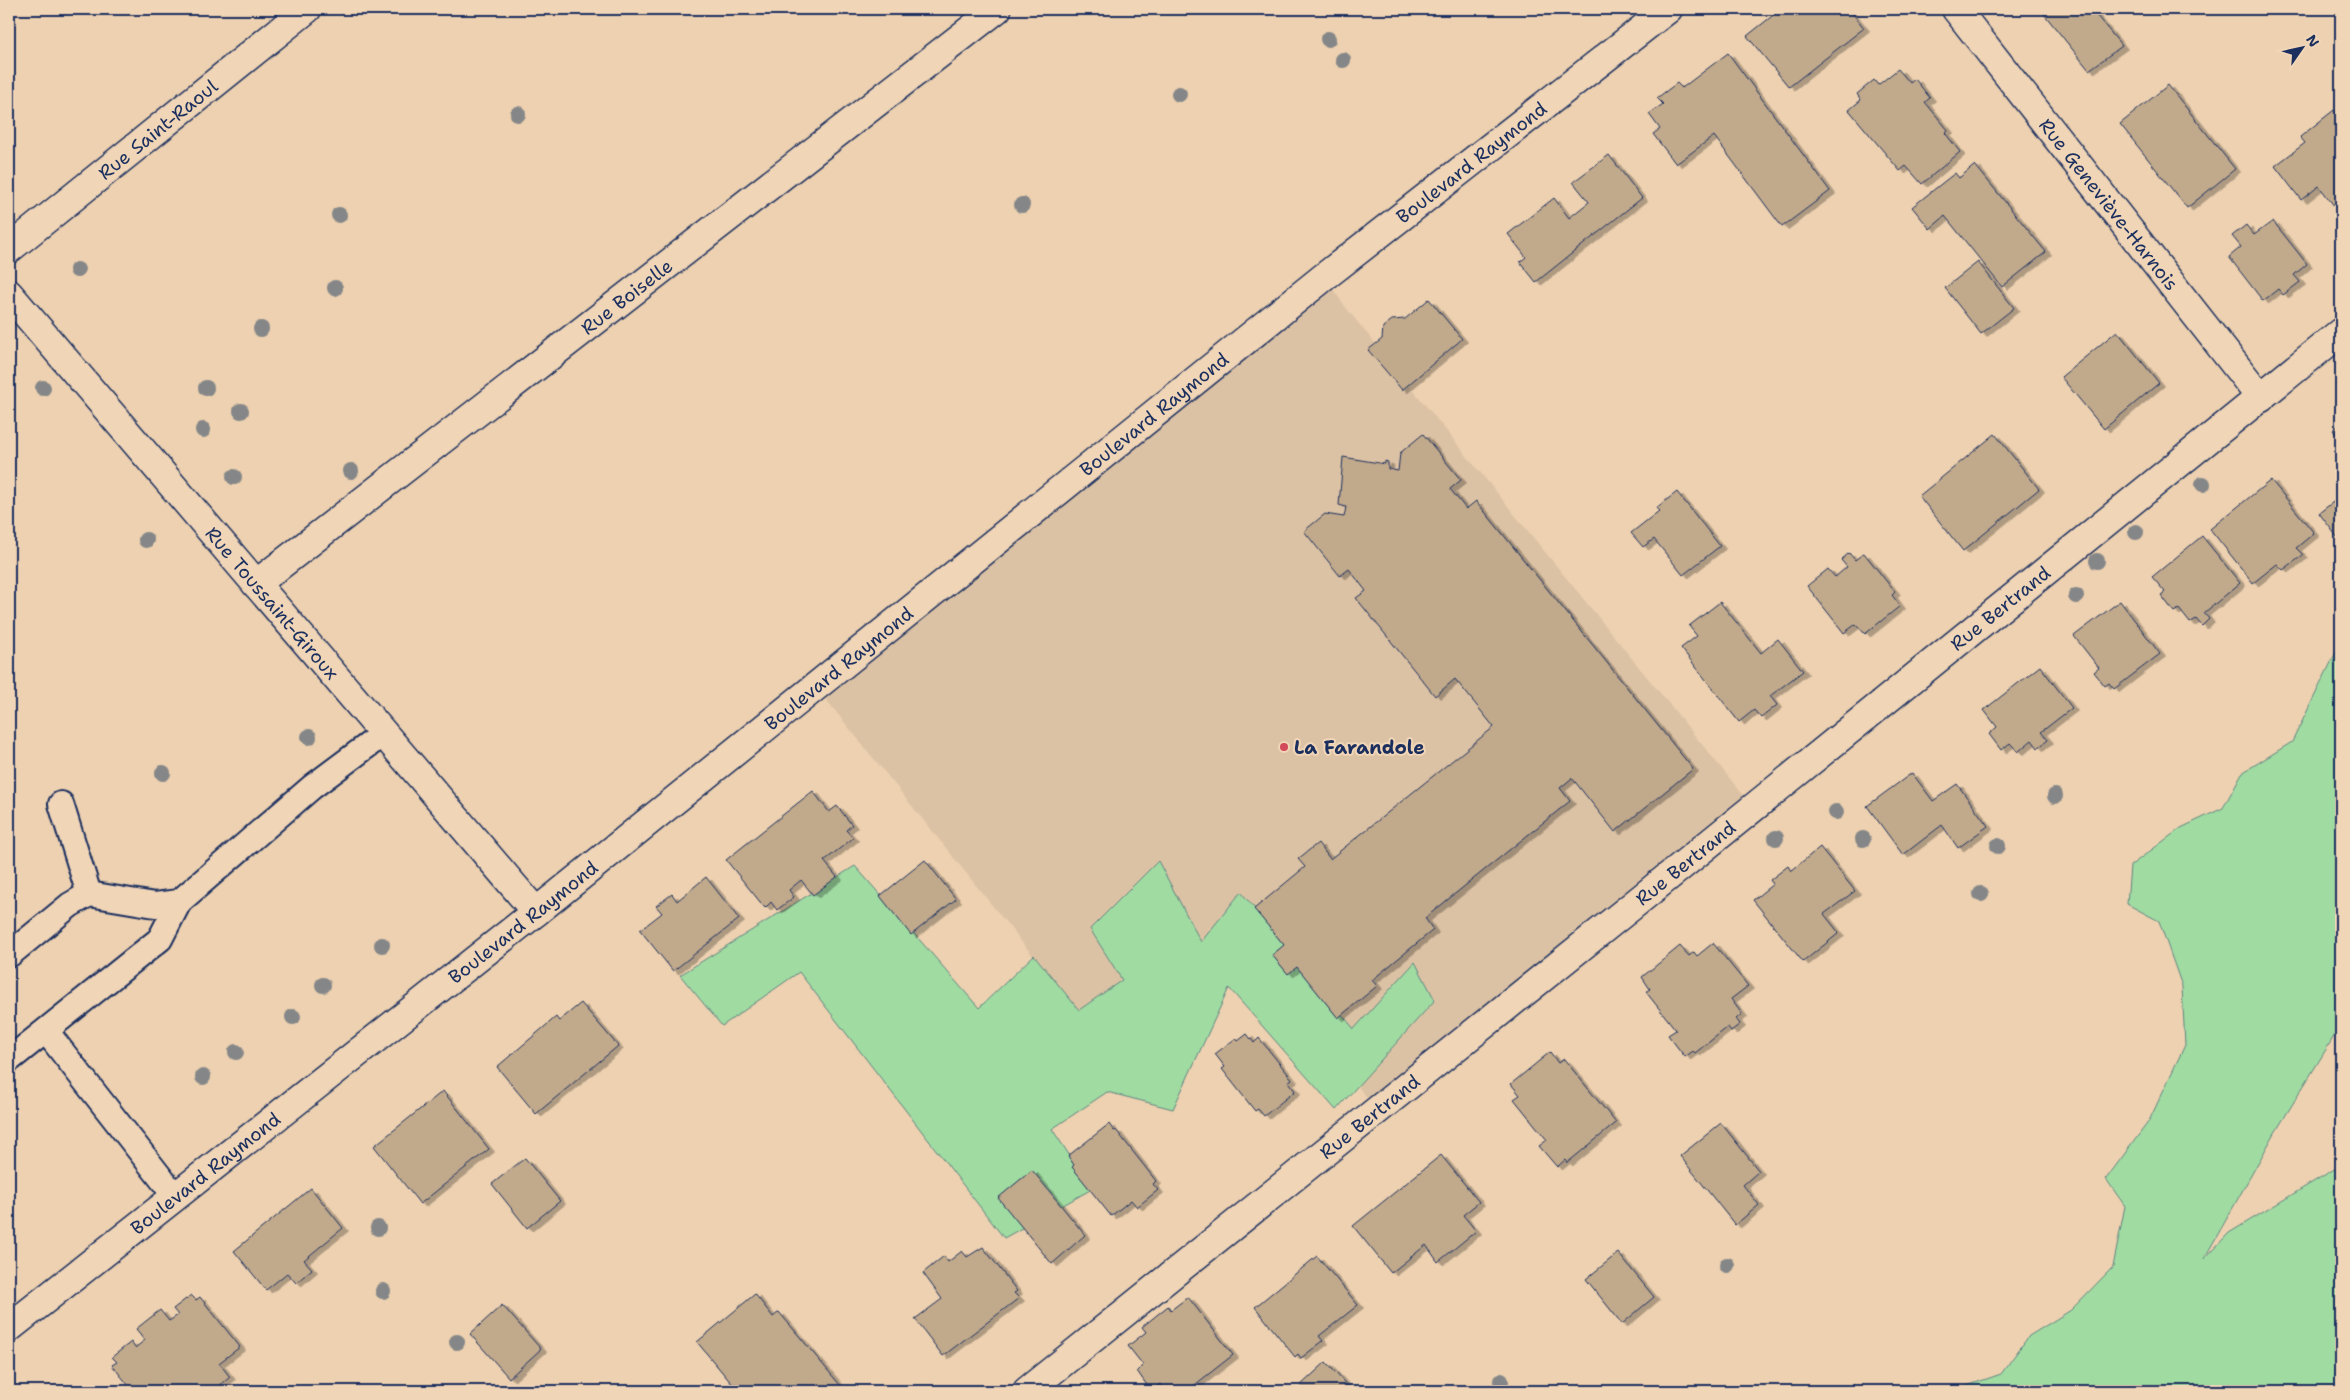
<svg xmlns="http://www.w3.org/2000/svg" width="2350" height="1400" font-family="'Shantell Sans',sans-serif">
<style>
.built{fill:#dcc2a4}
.green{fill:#a0dba2;stroke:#5e8580}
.building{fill:#c1a98b;stroke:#1b2f5e;filter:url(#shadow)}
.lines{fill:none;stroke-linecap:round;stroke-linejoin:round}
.service-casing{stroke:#1b2f5e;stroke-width:28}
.minor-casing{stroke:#1b2f5e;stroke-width:31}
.tertiary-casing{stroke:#1b2f5e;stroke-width:31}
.service{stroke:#f0d5b7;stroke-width:24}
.minor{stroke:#f0d5b7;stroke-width:28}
.tertiary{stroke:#f0d5b7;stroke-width:28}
.tree{fill:#848688}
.poi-dot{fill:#d1495b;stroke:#f0d5b7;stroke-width:2}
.labels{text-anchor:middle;stroke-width:4;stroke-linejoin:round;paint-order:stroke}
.street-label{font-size:19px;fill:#1b2f5e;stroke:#f0d5b7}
.poi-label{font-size:19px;font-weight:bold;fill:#1b2f5e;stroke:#f0d5b7;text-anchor:start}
</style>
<defs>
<filter id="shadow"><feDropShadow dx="5.5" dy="3" stdDeviation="0" flood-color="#0004"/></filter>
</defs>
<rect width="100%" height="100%" fill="#edd1b0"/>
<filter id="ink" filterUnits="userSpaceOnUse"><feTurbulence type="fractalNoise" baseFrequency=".02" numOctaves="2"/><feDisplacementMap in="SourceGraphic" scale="10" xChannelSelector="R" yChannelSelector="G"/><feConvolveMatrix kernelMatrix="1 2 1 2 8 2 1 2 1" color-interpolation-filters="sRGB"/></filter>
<g filter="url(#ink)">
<path class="built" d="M1324,277L1347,309L1753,807L1377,1110L1250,953L1117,1060L816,687Z"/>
<g class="green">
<path d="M2341,642V1025L2276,1131L2204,1259L2229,1233L2341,1165V1391H1952L2001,1374L2029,1336L2071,1310L2113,1267L2125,1206L2106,1179L2149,1121L2185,1045L2182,986L2159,921L2127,904L2130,866L2181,828L2223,808L2242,773L2292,742Z"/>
<path d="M1158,861L1201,942L1241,892L1354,1029L1415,962L1435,1000L1336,1110L1229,988L1173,1109L1107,1092L1052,1129L1092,1189L1004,1238L799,972L722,1026L680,975L855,866L979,1008L1034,955L1079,1010L1122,980L1090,929Z"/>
</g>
<g class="building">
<path d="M1781,9H1849L1864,28L1789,87L1747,36Z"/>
<path d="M2040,9H2091L2122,46L2089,70Z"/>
<path d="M1728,53L1830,191L1782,227L1714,136L1676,164L1653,134L1660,129L1649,114L1663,104L1657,98L1677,83L1682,88Z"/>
<path d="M1898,69L1910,83L1915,79L1930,98L1925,102L1948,130L1945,133L1960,152L1922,184L1906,166L1900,171L1849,110L1861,100L1857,94L1874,80L1878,85Z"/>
<path d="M2168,85L2235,169L2187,208L2120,124Z"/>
<path d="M2334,110L2341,120V215L2319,186L2301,200L2275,166L2305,143L2300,137Z"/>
<path d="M1609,155L1642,198L1536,282L1520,262L1526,257L1508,234L1554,198L1569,218L1589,202L1573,182Z"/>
<path d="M1975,165L2046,252L2002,287L1945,216L1930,229L1912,207L1955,173L1959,178Z"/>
<path d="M2273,221L2307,264L2294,275L2300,282L2283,295L2278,289L2263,301L2229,257L2241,247L2232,236L2246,225L2254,235Z"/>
<path d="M1978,262L2014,308L1981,334L1945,288Z"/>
<path d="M1429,299L1462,339L1402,390L1368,350L1382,339L1383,327L1392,320L1405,319Z"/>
<path d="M2117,331L2159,383L2104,429L2061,377Z"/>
<path d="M2341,423V441L2333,430Z"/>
<path d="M1423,434L1461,480L1450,489L1466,509L1476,501L1693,769L1615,832L1572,778L1560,788L1570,801L1425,918L1433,930L1372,980L1377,986L1338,1018L1297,967L1288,974L1272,955L1284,945L1254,909L1305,867L1298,859L1318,843L1330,859L1494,727L1455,679L1435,696L1356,598L1366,591L1349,569L1340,576L1304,531L1325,514L1344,517L1346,507L1339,505L1343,457L1385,464V461L1388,462V469L1398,471L1400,453Z"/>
<path d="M1995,434L2039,489L1963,551L1919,496Z"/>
<path d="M2271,480L2314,533L2296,548L2303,555L2283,570L2277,564L2253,583L2210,529Z"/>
<path d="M1677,492L1720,546L1683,575L1654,539L1643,547L1631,533L1659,511L1656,508Z"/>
<path d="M2341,496V542L2319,513Z"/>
<path d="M2202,536L2240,583L2204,613L2209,619L2202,626L2196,619L2190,623L2179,609L2174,612L2161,595L2165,592L2152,577Z"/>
<path d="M1849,553L1855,560L1864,553L1895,592L1892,595L1900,606L1865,634L1856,624L1844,633L1807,586L1828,569L1835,577L1847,567L1841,560Z"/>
<path d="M2120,601L2160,654L2114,689L2109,683L2105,686L2094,672L2099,668L2074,636Z"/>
<path d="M1720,602L1761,653L1778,639L1803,671L1770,696L1777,705L1761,718L1754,710L1739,722L1681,648L1697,636L1689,626Z"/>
<path d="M2040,666L2072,708L2041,732L2048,740L2038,748L2032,740L2018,752L2010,743L2001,750L1989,734L1997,727L1984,710Z"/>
<path d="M1912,773L1933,801L1957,784L1988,826L1958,848L1942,825L1903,855L1867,806Z"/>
<path d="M813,791L829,812L837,806L852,825L846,830L853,838L824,861L837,877L813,895L801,880L789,890L794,897L777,910L771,902L765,908L726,860Z"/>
<path d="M1820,847L1855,891L1824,914L1839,933L1803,962L1753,900L1773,884L1770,880L1788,866L1791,871Z"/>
<path d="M925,860L956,899L911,935L880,896Z"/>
<path d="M706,877L739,919L673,971L640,930L662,913L656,906L672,894L677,901Z"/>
<path d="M1713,943L1748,986L1731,999L1742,1014L1736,1019L1740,1024L1731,1031L1728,1027L1695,1053L1693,1051L1685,1057L1668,1035L1676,1030L1646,992L1650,989L1642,977L1680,946L1689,956L1694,952L1697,956Z"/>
<path d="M581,1003L618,1046L536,1114L497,1067L556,1017L559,1021Z"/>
<path d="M1247,1034L1254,1043L1259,1038L1292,1079L1288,1082L1295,1091L1264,1116L1258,1109L1255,1111L1222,1069L1225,1067L1215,1054L1236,1038L1238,1041Z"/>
<path d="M1550,1052L1558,1063L1564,1059L1616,1123L1567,1163L1565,1160L1557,1167L1539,1146L1547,1140L1514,1099L1520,1095L1511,1084Z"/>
<path d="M443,1091L489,1149L420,1204L374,1146Z"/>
<path d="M1721,1123L1759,1171L1743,1185L1759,1205L1735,1225L1680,1156Z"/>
<path d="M1109,1124L1114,1131L1116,1130L1156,1181L1153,1184L1158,1190L1137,1207L1131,1200L1111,1216L1072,1167L1074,1165L1068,1156Z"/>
<path d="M1441,1155L1479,1202L1463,1215L1476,1231L1438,1262L1426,1245L1391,1273L1353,1226Z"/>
<path d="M525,1158L560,1201L527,1228L492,1184Z"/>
<path d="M1032,1170L1085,1235L1052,1264L998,1198Z"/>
<path d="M311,1188L343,1228L304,1260L312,1269L296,1283L287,1273L266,1290L234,1251Z"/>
<path d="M983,1247L1017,1291L1014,1293L1019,1298L943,1356L915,1319L942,1299L923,1273L944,1256L948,1262L962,1251L967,1257Z"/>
<path d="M1618,1253L1654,1297L1622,1324L1586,1279Z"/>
<path d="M1317,1256L1358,1305L1319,1336L1323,1341L1301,1358L1298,1354L1295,1357L1255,1307Z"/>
<path d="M755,1294L773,1317L779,1312L845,1391H738L697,1342Z"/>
<path d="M191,1295L196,1300L200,1297L240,1347L219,1363L230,1377L213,1391H133L112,1365L117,1362L112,1357L131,1342L135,1348L145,1340L136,1329L160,1310L169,1321L178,1315L173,1309Z"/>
<path d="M1188,1297L1233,1355L1187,1391H1165L1160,1384L1151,1391L1137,1371L1143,1365L1128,1346L1146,1332L1142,1327L1168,1306L1171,1310Z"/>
<path d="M502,1305L541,1349L509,1378L470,1334Z"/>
<path d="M1326,1362L1352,1391H1305L1300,1386Z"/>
</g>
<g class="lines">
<defs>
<g id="service">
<path d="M61,804L89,894"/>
<path d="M9,955L70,905L89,894L155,905L179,902L312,787L383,734"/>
<path d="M46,1031L175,1196"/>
<path d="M9,1060L160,939L179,902"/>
</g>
<g id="minor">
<path id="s1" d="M1956,9L2261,398"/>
<path id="s2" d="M9,249L307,9"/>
<path id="s3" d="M9,294L536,912"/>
<path id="s4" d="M256,584L997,9"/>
<path id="s5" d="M1027,1391L1632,906L2341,332"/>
</g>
<g id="tertiary">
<path id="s6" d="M9,1328L536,912L1324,277L1668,9"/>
</g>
</defs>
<use href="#service" class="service-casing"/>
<use href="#minor" class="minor-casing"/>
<use href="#tertiary" class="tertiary-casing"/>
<use href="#service" class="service"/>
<use href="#minor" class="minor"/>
<use href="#tertiary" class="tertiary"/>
</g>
<g class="tree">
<circle cx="1328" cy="39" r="8"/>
<circle cx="1343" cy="60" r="8"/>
<circle cx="1179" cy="94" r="8"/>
<circle cx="518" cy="114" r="8"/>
<circle cx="1022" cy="205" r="8"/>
<circle cx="339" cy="215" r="8"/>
<circle cx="77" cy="270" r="8"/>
<circle cx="335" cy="288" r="8"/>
<circle cx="261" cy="329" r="8"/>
<circle cx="43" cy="388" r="8"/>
<circle cx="206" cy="388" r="8"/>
<circle cx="241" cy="411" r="8"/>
<circle cx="203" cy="430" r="8"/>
<circle cx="351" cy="471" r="8"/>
<circle cx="234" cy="477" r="8"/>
<circle cx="2203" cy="484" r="8"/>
<circle cx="2136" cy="532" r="8"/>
<circle cx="146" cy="540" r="8"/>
<circle cx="2097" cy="561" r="8"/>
<circle cx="2076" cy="596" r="8"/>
<circle cx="309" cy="737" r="8"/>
<circle cx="163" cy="773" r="8"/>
<circle cx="2055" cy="796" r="8"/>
<circle cx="1836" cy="812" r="8"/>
<circle cx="1776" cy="838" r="8"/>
<circle cx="1863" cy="839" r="8"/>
<circle cx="1998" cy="846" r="8"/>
<circle cx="1981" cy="894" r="8"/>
<circle cx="382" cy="945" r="8"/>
<circle cx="323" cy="985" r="8"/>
<circle cx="293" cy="1017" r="8"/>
<circle cx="236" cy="1052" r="8"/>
<circle cx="203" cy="1077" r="8"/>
<circle cx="378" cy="1228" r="8"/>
<circle cx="1727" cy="1265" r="8"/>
<circle cx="383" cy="1291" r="8"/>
<circle cx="457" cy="1342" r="8"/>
<circle cx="1501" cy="1381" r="8"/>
</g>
</g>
<circle class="poi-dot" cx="1284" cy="747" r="5"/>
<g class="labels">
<g class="street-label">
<text dy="7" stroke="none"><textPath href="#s2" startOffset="191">Rue Saint-Raoul</textPath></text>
<text dy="7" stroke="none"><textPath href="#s6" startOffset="1870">Boulevard Raymond</textPath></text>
<text dy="7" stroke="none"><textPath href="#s1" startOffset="248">Rue Geneviève-Harnois</textPath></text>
<text dy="7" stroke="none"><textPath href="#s4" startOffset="469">Rue Boiselle</textPath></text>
<text dy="7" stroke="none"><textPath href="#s6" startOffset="1465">Boulevard Raymond</textPath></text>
<text dy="7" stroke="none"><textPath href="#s3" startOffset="406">Rue Toussaint-Giroux</textPath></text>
<text dy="7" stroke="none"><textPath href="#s5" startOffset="1249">Rue Bertrand</textPath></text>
<text dy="7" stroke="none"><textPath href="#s6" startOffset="1060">Boulevard Raymond</textPath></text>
<text dy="7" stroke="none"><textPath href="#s5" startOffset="844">Rue Bertrand</textPath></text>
<text dy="7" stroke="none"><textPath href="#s6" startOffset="655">Boulevard Raymond</textPath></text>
<text dy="7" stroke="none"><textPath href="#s5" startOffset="439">Rue Bertrand</textPath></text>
<text dy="7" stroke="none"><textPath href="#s6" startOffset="250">Boulevard Raymond</textPath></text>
</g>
<g class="poi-label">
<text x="1294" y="754">La Farandole</text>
</g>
</g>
<rect width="2350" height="1400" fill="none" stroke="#f0d5b7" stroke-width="30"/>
<rect x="15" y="15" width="2320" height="1370" fill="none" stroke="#1b2f5e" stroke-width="2" filter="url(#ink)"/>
<g transform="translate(2302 48) rotate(56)" stroke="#f0d5b7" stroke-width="4" paint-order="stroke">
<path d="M0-4L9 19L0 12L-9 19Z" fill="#1b2f5e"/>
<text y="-8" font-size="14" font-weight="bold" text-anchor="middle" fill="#1b2f5e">N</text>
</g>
</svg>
